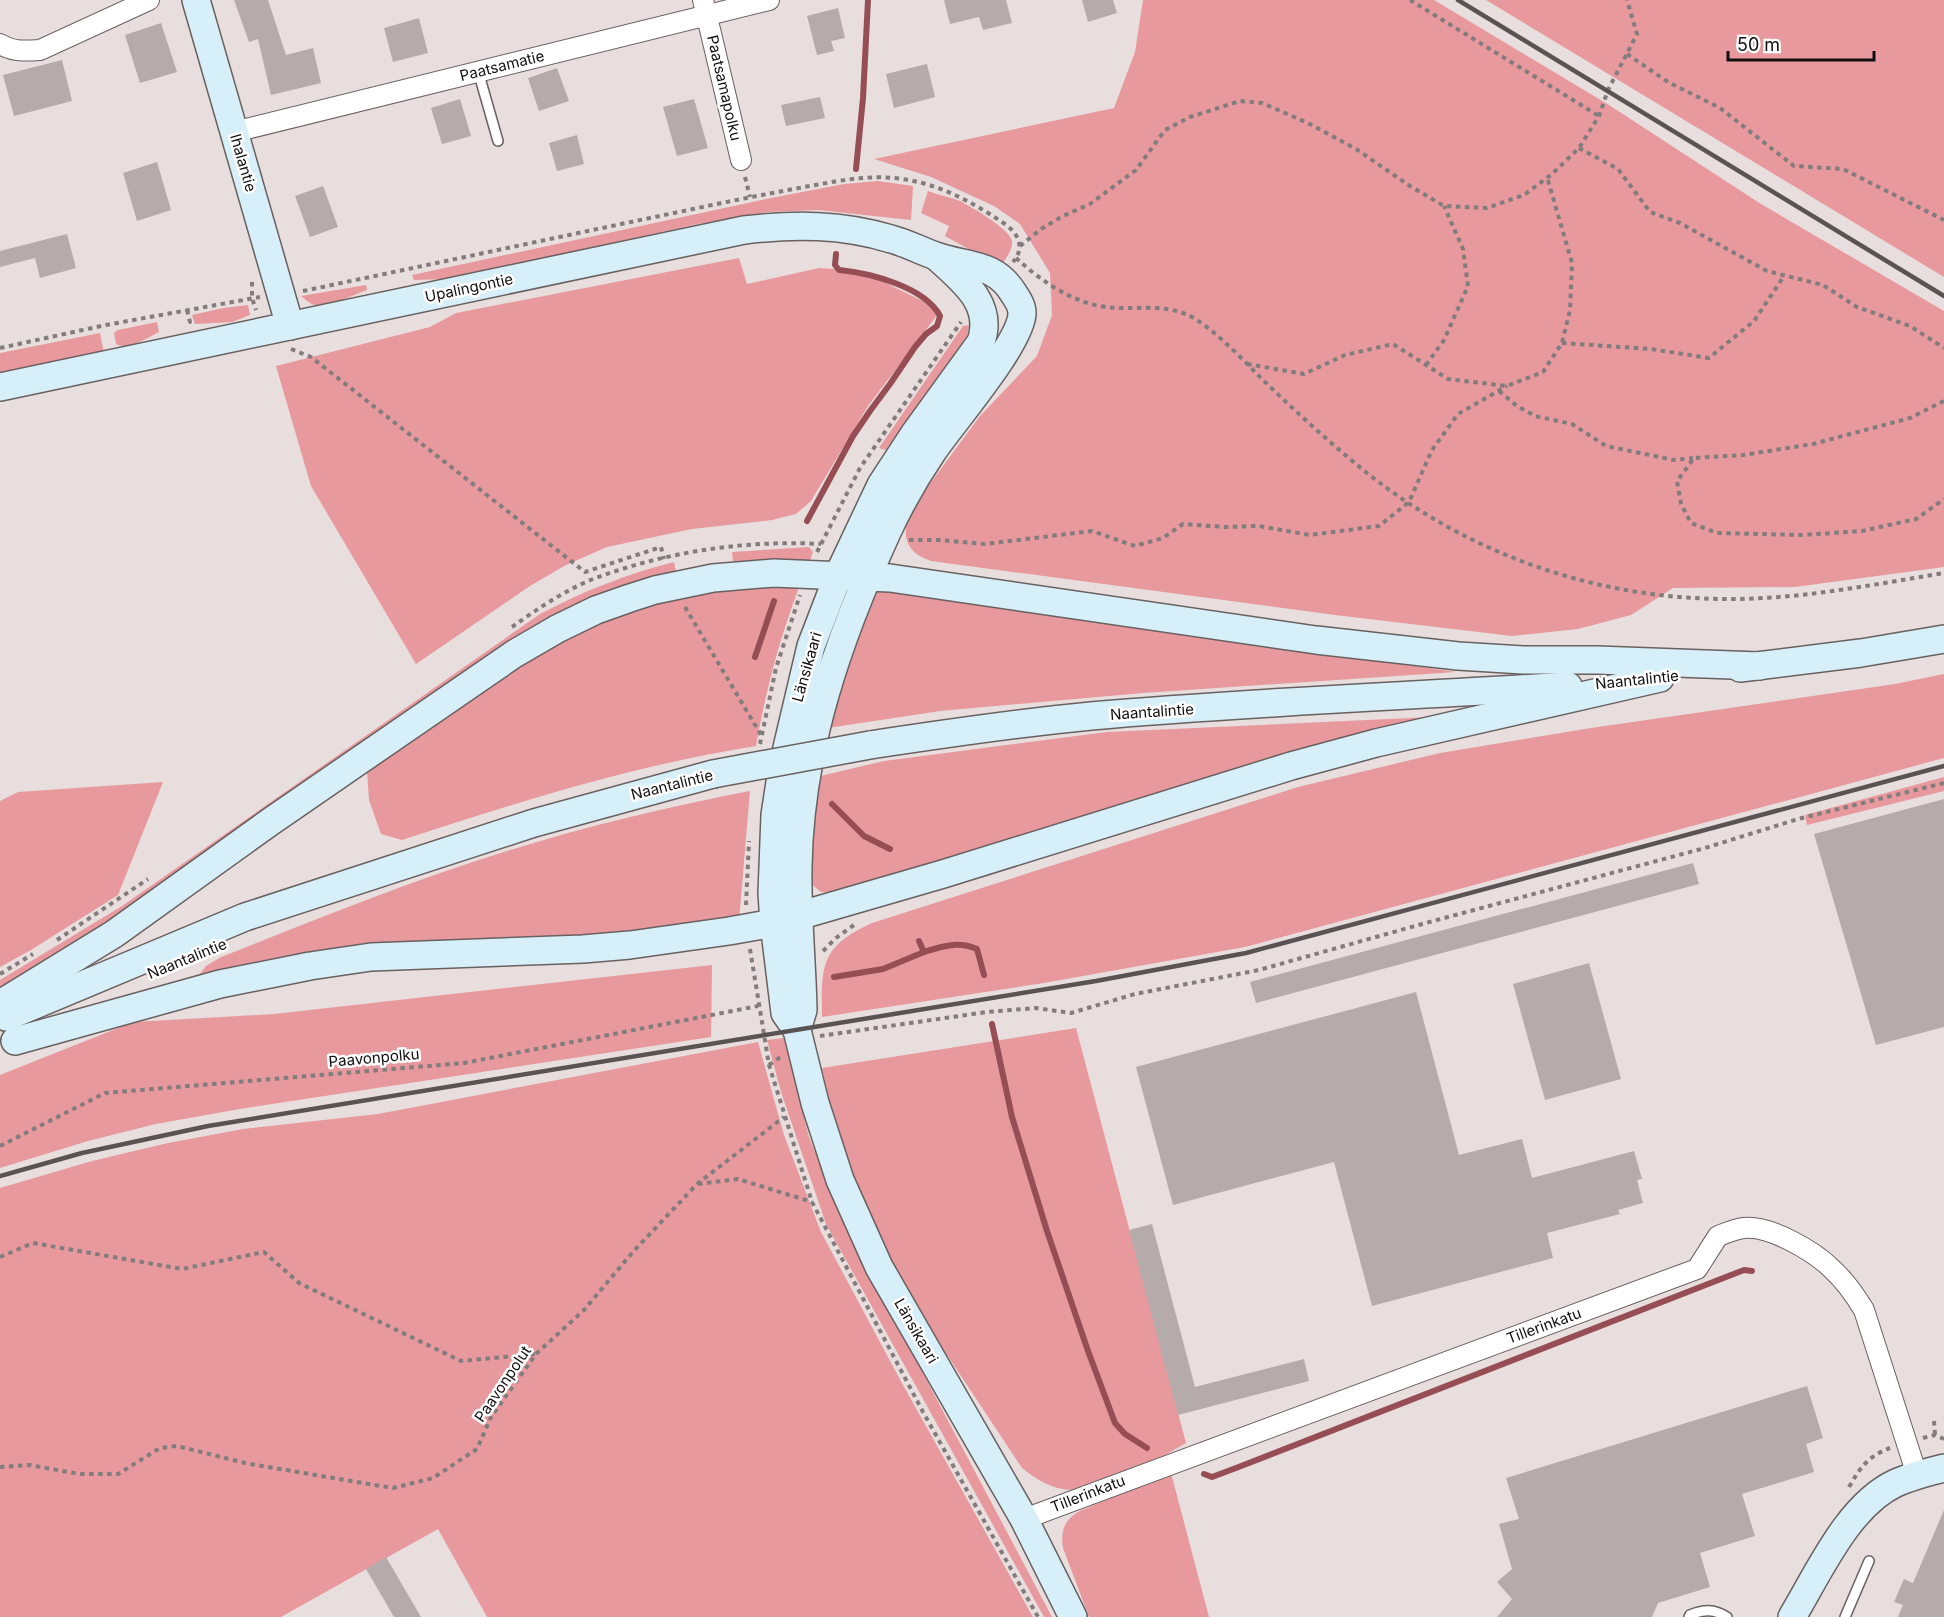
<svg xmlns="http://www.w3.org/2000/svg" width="1944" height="1617" font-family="Inter,sans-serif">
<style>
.green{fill:#e7999d}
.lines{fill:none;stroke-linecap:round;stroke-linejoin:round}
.stream{stroke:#964e54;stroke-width:6}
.building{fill:#b5abab}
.lane-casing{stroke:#696060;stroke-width:12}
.street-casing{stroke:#696060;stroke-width:22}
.secondary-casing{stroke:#696060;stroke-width:30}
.path{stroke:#837c7c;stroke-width:4;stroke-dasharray:4.5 4.5;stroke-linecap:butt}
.lane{stroke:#fff;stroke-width:9}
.street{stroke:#fff;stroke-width:20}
.secondary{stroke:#d6eff9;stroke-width:27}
.rail{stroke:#5a5354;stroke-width:4.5}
.secondary-bridge-casing{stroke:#696060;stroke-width:30;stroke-linecap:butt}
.secondary-bridge{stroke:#d6eff9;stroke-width:27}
.labels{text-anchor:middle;stroke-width:5;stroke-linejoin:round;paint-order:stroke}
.street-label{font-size:15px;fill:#120e0f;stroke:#fff}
</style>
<rect width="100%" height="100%" fill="#e9dede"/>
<g class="green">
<path d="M1143,0H1434L1609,105L1761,204L1944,311V567L1795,587L1673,588L1631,615L1578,629L1512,636L1335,615L931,561C901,552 901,528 914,505L980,416L1037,356L1052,315L1050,273L1020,224L994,206L931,177L874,159L1114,108L1135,52Z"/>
<path d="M1486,0H1944V277Z"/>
<path d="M878,181L913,186L911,220L818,210L768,212L698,224L447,279L414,280L412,275L766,199L844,184Z"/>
<path d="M928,191C938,195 950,197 960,201C971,207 1009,228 1012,241C1013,250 1005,259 1001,267L945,236L949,226L921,213Z"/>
<path d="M739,258L747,284L819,268L861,271L941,310L868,406L811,501L796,514L772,520L692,529L607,547L566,565L530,586L416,664L311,486L276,366L430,327L456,313Z"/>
<path d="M366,285L367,290C355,294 326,309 314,305C309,303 305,299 301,296Z"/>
<path d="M248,305L250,315L232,322L195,324L192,315L223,308Z"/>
<path d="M157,322L159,332C147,338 129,351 116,344L114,333L118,330Z"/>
<path d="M969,325C967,360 909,423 886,450L879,448L963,326Z"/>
<path d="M100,333L104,354L0,374V353Z"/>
<path d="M809,547L813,552L809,563L800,565L733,561L732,552Z"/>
<path d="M674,562L676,572L622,587L129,910L0,989V980L122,906L540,614C584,591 626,574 674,562Z"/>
<path d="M796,585L798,590C778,644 766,690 756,746C635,765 518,802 402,840L381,834L369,800L367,771L509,670L599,621L693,592Z"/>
<path d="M885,588L1456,672L1143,693L940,711L828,728L838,677L876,591Z"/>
<path d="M1944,674V758L1245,947L1044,983L822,1017C821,965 821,946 872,923L1298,787L1440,753L1591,728L1895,684Z"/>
<path d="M1432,717L830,893L821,892L810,883L816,777L884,761L1107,732Z"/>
<path d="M1944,777V791L1807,825L1805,815Z"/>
<path d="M163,782L118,895L31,950L0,967V801L18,792Z"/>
<path d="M750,791L739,921L202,978L199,975L206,966L221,957C315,920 410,881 507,851C587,826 668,807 750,791Z"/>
<path d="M712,965L711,1037L240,1109L156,1124L88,1141L0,1168V1075L133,1022L274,1014Z"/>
<path d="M1076,1028L1186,1443L1165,1455L1073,1490C1053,1490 1037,1480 1022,1468L904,1290L866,1214L835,1127L822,1068Z"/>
<path d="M784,1038L809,1137L842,1217L864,1262L1052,1617H1044L826,1224L781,1092L767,1040Z"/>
<path d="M758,1042L784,1135L821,1232L903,1385L1033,1617H487L438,1529L281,1617H0V1188L92,1161L168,1143L243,1129L378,1114Z"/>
<path d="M1171,1473L1209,1617H1089L1063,1548C1060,1530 1065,1518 1082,1510Z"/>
</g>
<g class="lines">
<g class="stream">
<path d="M856,169L863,98L868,0"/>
<path d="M807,521L853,436L870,411L890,384L915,347L926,334L937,326L940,316C925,287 870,273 839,270L835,265L836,254"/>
<path d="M755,657L774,601"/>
<path d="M832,804L864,836L890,849"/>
<path d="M919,941L924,952C943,946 958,941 977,949L984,975"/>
<path d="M834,977L883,969L924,952"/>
<path d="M992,1024L1012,1117L1047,1231L1088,1351L1115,1423L1125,1434L1147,1448"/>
<path d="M1204,1474L1212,1477L1236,1468L1744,1270L1752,1271"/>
</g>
</g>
<g class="building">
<path d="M234,0H268L286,55L313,48L321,83L271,95L258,39L249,42Z"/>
<path d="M944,0H1006L1012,23L983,30L979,17L950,24Z"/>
<path d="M1082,0H1113L1117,13L1088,22Z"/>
<path d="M838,8L845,38L831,41L834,51L817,55L807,16Z"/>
<path d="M419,18L428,53L393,62L384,28Z"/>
<path d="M161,23L177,72L140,83L125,35Z"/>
<path d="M62,60L72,101L14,116L3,75Z"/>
<path d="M927,64L935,97L894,108L886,74Z"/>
<path d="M557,68L569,101L539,111L528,78Z"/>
<path d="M820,97L825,118L786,126L781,105Z"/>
<path d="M460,99L471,136L442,144L431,108Z"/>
<path d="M694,99L708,148L677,156L663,107Z"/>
<path d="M577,135L584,164L557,171L549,143Z"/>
<path d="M157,162L171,210L137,221L123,173Z"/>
<path d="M323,186L338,227L310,237L295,196Z"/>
<path d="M67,234L76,268L40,278L35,258L0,267V251Z"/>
<path d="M1944,799V1027L1876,1045L1814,834Z"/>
<path d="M1693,863L1699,884L1256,1003L1250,982Z"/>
<path d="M1589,963L1621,1079L1545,1100L1513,984Z"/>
<path d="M1416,992L1459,1155L1522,1139L1532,1178L1634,1151L1642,1179L1637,1180L1643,1203L1618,1210L1620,1214L1547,1233L1553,1258L1372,1306L1334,1162L1173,1205L1136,1067Z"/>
<path d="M1152,1224L1195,1387L1304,1359L1309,1381L1178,1415L1129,1230Z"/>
<path d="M1807,1386L1823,1438L1806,1444L1814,1472L1742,1494L1755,1536L1700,1553L1710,1587L1658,1603L1652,1617H1497L1512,1599L1497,1582L1512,1569L1499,1524L1519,1519L1506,1478Z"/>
<path d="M1944,1510V1617H1898L1903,1605L1894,1602L1904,1579L1913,1583Z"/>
<path d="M386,1557L421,1617H394L366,1569Z"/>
</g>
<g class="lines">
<defs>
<g id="lane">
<path d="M478,71L498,141"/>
<path d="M1689,1617L1690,1615C1704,1609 1714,1609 1727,1617"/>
<path d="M1845,1617L1869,1561"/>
</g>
<g id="street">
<path d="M703,0L741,160"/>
<path d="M0,44C13,52 26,51 40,50L149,0"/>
<path d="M234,132L769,0"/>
<path d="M1024,1519L1697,1269L1718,1236C1726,1233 1735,1229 1744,1228C1770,1225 1815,1252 1832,1269C1845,1281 1855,1295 1864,1310L1917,1475"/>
</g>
<g id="secondary">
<path d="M196,0L290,326"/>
<path d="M938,258C963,281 994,304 981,342L915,433L881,485L838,576L811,646L782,769L775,815L772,893L774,923L785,1013L797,1030L815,1103L840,1180L879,1267L1024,1519L1073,1617"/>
<path d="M0,387L744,230C794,224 842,224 891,239C907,243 921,251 936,256C967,267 995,262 1014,294C1018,300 1022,306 1022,313C1022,342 952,423 933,451C916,476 901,502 888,530C839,637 800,747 798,866C797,914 802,962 803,1010L797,1030"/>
<path d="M1740,668L1861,653L1944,639"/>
<path d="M870,745C943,734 1017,723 1091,716C1249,702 1409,696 1568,686"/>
<path d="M0,1004L114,934L270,822L514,654L557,629L596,610L630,598L655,590L713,578L774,573L890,578L1316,640L1458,656L1523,660H1597L1759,666"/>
<path d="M6,1017L245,917L534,823L713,774"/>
<path d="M15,1041L220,984L310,966L371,957L583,949L630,945L729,931L774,923L943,874L1291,766L1376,743L1660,678"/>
<path d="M1792,1617C1818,1574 1848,1505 1896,1483C1911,1476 1928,1472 1944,1468"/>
</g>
</defs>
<use href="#lane" class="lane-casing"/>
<use href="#street" class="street-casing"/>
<use href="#secondary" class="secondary-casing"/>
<g class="path">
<path d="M1410,0L1599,116"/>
<path d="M1627,54L1668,82L1720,108L1794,166L1843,169L1944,220"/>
<path d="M1579,148L1618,169L1650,212L1680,223L1767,271L1823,285L1857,307L1910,326L1944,348"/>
<path d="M745,177L750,197"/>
<path d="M1020,246L1041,229L1063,216L1090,204L1136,170L1165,130L1190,117L1240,101L1262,103L1308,123L1356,149L1410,186L1444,206L1487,208L1524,195L1552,174L1579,148L1599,116L1608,90L1637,34L1627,0"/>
<path d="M1016,258C1040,280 1072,303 1106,307C1137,311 1167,301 1197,320C1221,336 1242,359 1262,379C1296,412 1330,443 1367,473C1473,557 1602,601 1738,599C1807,598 1876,584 1944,573"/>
<path d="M252,282V298L256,310"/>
<path d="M303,291C433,264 563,236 693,209C730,201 767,194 804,187C833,182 864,175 894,178C936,182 971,201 1005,224C1019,234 1025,248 1013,262"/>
<path d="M187,310L190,322H188"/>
<path d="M1562,343L1651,349L1709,358L1754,321L1784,276"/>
<path d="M0,348L106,325L260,297"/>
<path d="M291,349L311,357L585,572L661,547L664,559"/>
<path d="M1247,364L1304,374L1345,355L1393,344L1448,379L1507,386L1543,372L1562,343L1570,310L1572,263L1547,177"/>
<path d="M1426,365L1444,340L1468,286L1463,249L1444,206"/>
<path d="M1499,391L1517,406L1535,416L1572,424L1606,446L1674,460L1693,458"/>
<path d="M1944,401L1910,418L1813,444L1743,455L1694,458L1677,481L1681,504L1691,523L1717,533L1802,535L1862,531L1916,519L1944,499"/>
<path d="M909,540H940L985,544L1092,531L1135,546L1163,538L1183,524L1225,527L1259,526L1310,535L1379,526L1409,502L1432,450L1458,414L1507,386"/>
<path d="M817,552L860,468L961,322"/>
<path d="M685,607L761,735"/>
<path d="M512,627C540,607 571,586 604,575C672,551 748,540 821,544"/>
<path d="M760,744L776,668L800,595"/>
<path d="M746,905L749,841"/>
<path d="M57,940L148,879"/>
<path d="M750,949L769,1065L812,1202L923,1412L1038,1617"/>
<path d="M823,951L836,938L854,925"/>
<path d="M0,974L33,954"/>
<path d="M820,1036L987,1012L1036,1008L1071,1013L1135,994L1259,970L1422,924L1705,848L1798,819L1944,783"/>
<path d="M769,1065L782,1056"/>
<path d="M0,1146L105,1093L464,1063L758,1006"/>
<path d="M698,1184L738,1179L812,1202"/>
<path d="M0,1257L33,1243L182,1269L264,1252L299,1283L461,1361L535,1354"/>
<path d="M1934,1421L1935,1435"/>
<path d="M1923,1438L1935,1435L1944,1439"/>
<path d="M0,1467L30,1465L79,1474H118L160,1448L177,1446L245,1463L393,1488L433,1478L477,1449L491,1417L536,1354L584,1310L632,1253L697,1184L784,1117"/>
<path d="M1849,1487C1860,1468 1868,1456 1890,1448"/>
</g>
<use href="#lane" class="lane"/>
<use href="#street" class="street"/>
<use href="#secondary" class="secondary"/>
<g class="rail">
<path d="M1458,0L1944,296"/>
<path d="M0,1176L82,1153L208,1126L1096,981L1246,953L1944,766"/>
</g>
<defs>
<path id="secondary-bridge" d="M713,774L870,745"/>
</defs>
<use href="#secondary-bridge" class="secondary-bridge-casing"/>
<use href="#secondary-bridge" class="secondary-bridge"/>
</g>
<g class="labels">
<g class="street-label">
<text transform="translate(502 66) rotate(-14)" y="5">Paatsamatie</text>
<text transform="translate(724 88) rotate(77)" y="5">Paatsamapolku</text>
<text transform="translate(243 163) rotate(74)" y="5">Ihalantie</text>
<text transform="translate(469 288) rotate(-12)" y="5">Upalingontie</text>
<text transform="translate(807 667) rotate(-74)" y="5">Länsikaari</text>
<text transform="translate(1637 680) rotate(-6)" y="5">Naantalintie</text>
<text transform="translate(1152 712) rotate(-4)" y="5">Naantalintie</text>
<text transform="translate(672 785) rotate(-14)" y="5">Naantalintie</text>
<text transform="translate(187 959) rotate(-22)" y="5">Naantalintie</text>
<text transform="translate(374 1058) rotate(-5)" y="5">Paavonpolku</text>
<text transform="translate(1544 1326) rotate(-20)" y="5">Tillerinkatu</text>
<text transform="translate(916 1331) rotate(60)" y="5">Länsikaari</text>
<text transform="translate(503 1384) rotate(-56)" y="5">Paavonpolut</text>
<text transform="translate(1088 1494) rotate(-21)" y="5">Tillerinkatu</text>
</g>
</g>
<path d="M1728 51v9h146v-9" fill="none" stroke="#120e0f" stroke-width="3"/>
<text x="1737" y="51" font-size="18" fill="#120e0f" stroke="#ffffff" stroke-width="4.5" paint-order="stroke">50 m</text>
</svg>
